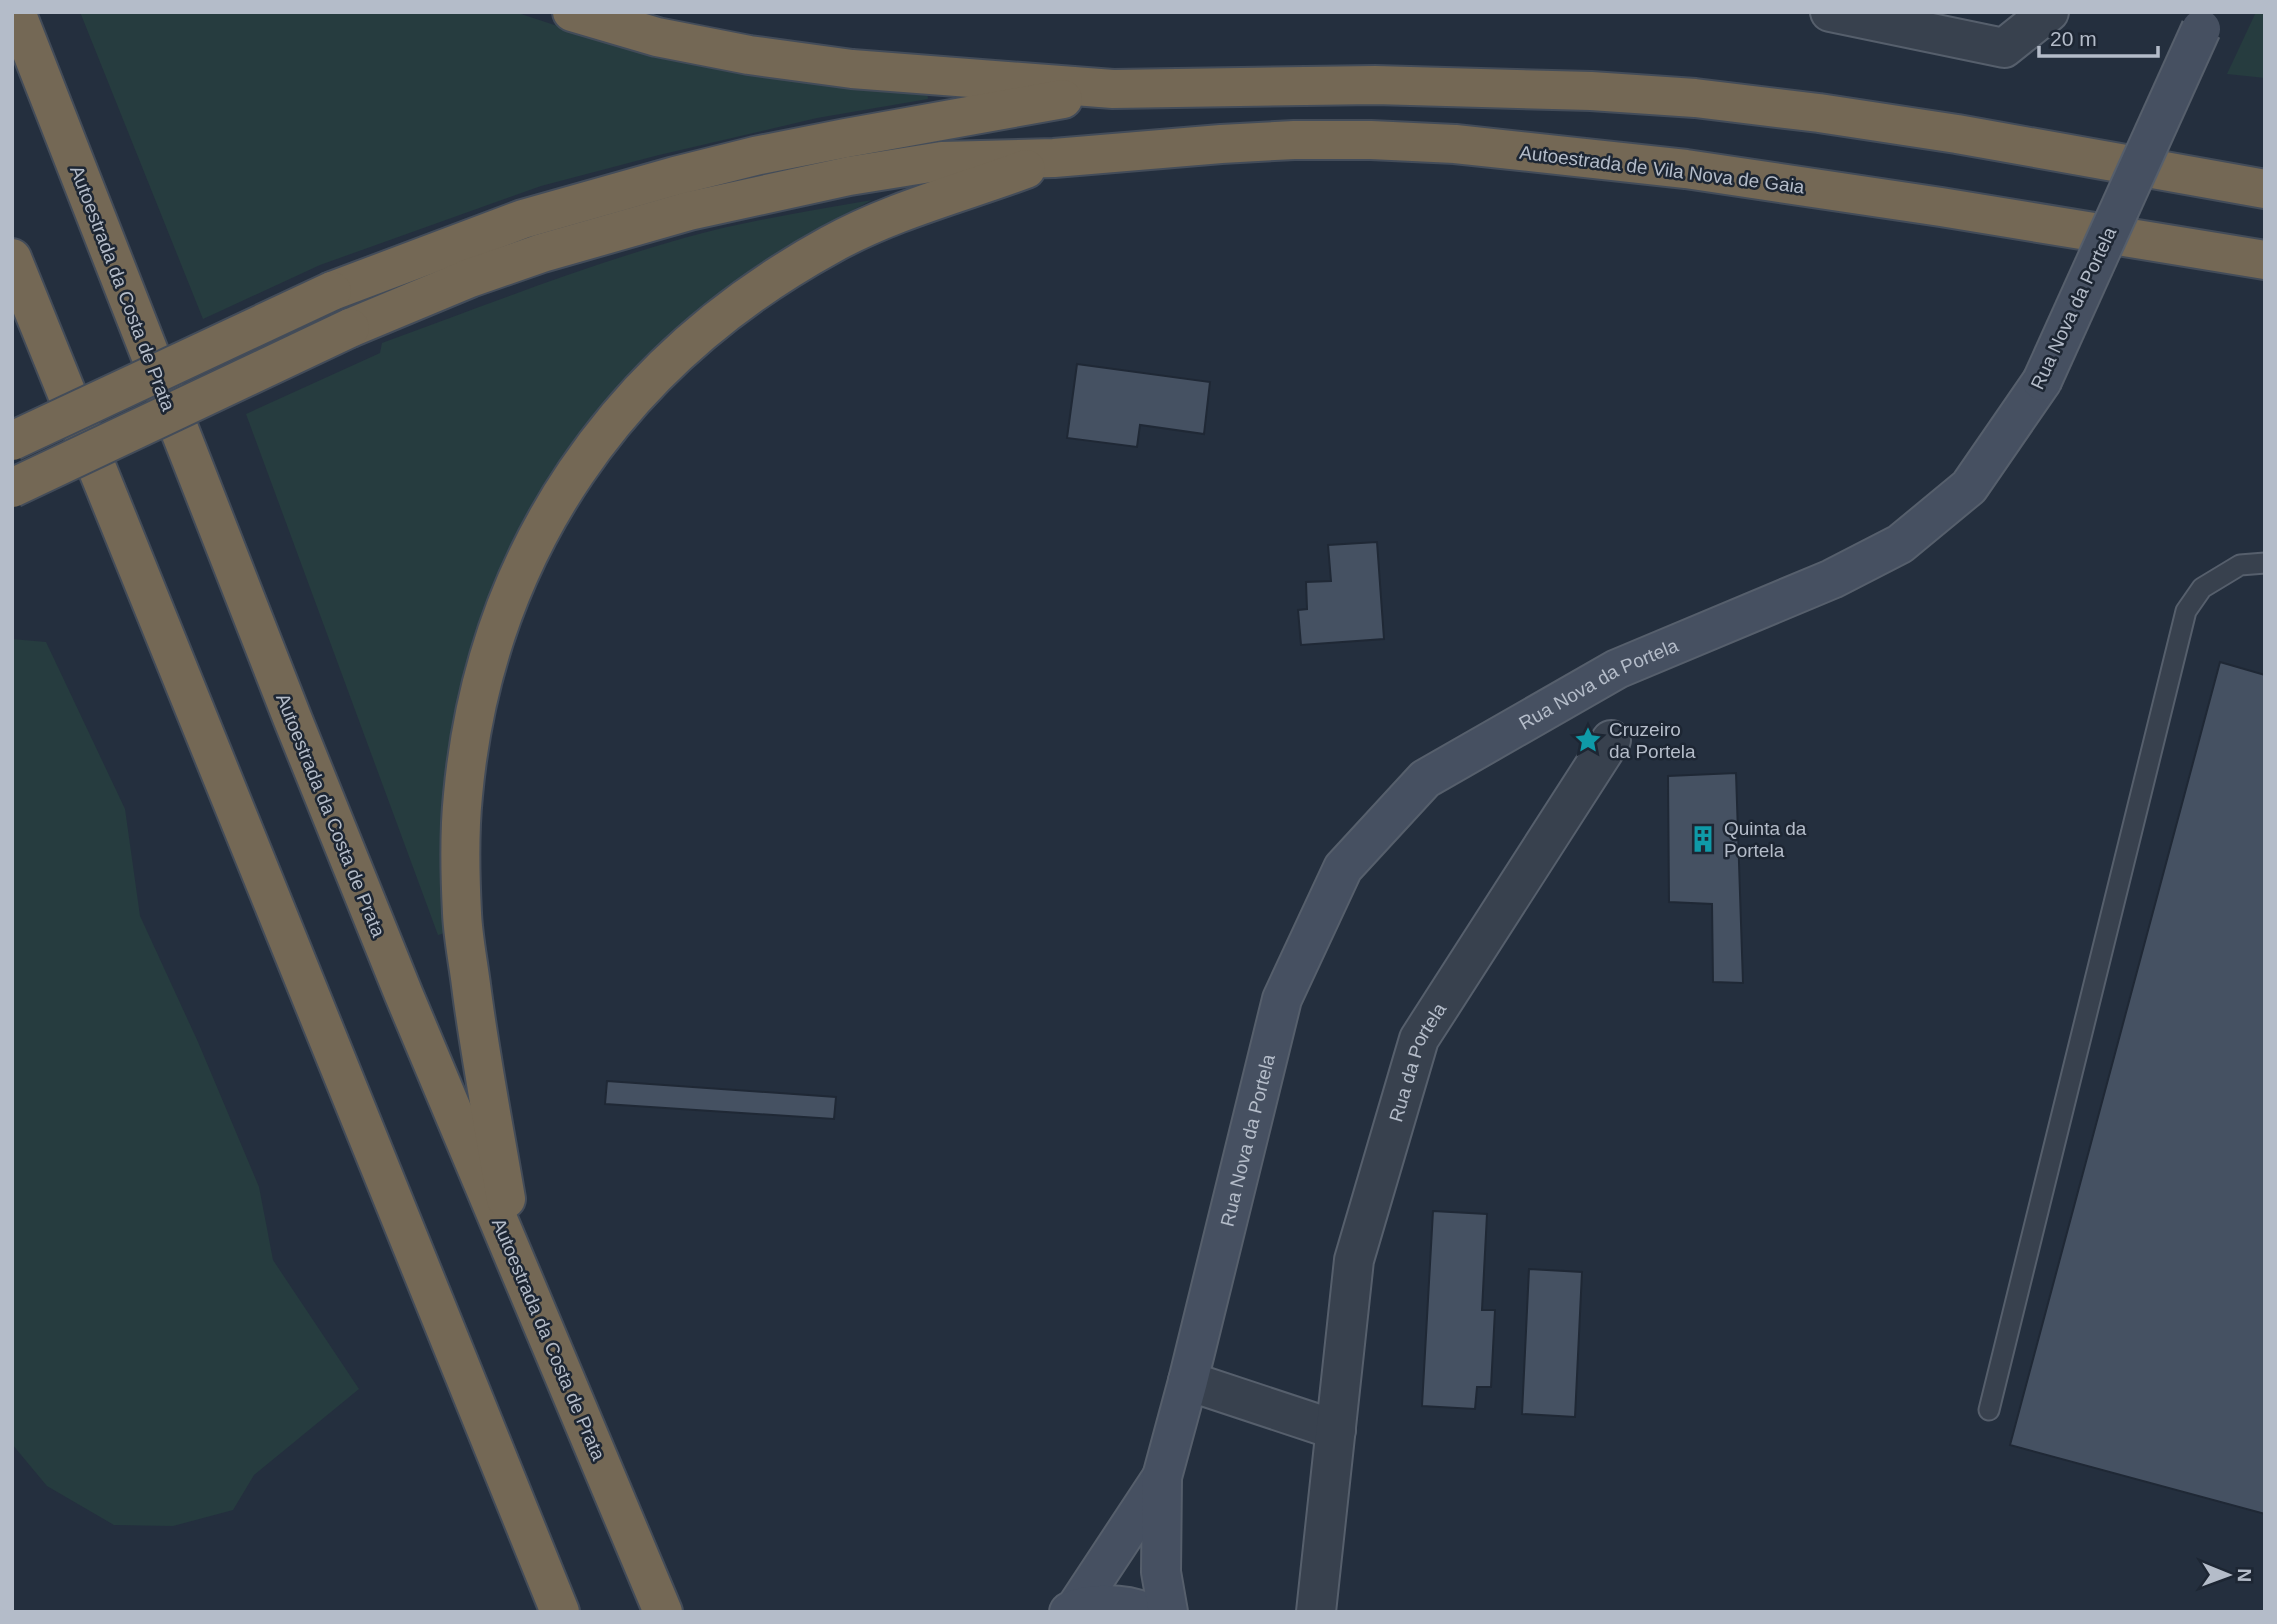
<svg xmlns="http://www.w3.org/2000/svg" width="2277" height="1624" font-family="Arial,sans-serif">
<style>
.green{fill:#263c3f}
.building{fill:#455162;stroke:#1f2835;stroke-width:2}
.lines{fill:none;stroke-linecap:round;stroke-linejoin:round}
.service-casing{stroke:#565f6c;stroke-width:23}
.minor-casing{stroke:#565f6c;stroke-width:42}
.secondary-casing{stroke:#565f6c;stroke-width:42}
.motorway-casing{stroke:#434c59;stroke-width:42}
.service{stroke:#38414e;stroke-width:19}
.minor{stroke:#38414e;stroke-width:38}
.secondary{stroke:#465061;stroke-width:38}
.motorway{stroke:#746855;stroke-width:38}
.secondary-bridge-casing{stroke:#565f6c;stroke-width:42;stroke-linecap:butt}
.motorway-bridge-casing{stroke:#434c59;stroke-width:42;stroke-linecap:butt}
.secondary-bridge{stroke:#465061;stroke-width:38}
.motorway-bridge{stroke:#746855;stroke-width:38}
.labels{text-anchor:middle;stroke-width:5;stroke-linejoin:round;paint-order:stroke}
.street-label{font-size:19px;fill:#b4bcc9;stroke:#1d2633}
.poi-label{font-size:19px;fill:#b4bcc9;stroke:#1d2633;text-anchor:start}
</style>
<rect width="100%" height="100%" fill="#242f3e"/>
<g class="green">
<path d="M80,12H515L603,41L716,67L927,90L928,99L817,118L659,155L541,186L320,265L203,319Z"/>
<path d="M2256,12H2265V78L2227,74Z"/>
<path d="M872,200L814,231L750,270L666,337L608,397L552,475L497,583L465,674L448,772V932L438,935L246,414L380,353L382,343C481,307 581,267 684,238C745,221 809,211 872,200Z"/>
<path d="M12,639L46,642L125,809L140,916L198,1042L259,1187L273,1260L359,1389L254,1475L233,1510L173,1526L114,1525L47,1486L12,1444Z"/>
</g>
<g class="building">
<path d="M1077,364L1210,382L1204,434L1140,425L1137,447L1067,438Z"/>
<path d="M1377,542L1384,639L1301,645L1298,610L1307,609L1306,582L1331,581L1328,545Z"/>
<path d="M2220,662L2265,675V1514L2010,1445Z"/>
<path d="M1736,773L1743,983L1713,982L1712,904L1669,902L1668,776Z"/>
<path d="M607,1081L836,1097L834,1119L605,1104Z"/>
<path d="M1433,1211L1487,1214L1482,1310H1495L1491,1387H1477L1475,1409L1422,1406Z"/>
<path d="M1529,1269L1582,1272L1575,1417L1522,1414Z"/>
</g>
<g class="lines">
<defs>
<path id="service" d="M1989,1410L2186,611L2202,588L2240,565L2265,563"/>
<g id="minor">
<path d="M1830,12L2004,48L2049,12"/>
<path d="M1188,1381L1336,1430"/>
<path id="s1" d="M1316,1612L1354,1260L1419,1039L1611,740"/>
</g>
<g id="secondary">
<path d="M1075,1609L1162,1477"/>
<path d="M1069,1612C1090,1602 1124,1603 1145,1612"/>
<path id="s2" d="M1168,1612L1161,1572L1162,1477L1188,1381L1282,999L1343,868L1425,779L1617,669L1832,579L1900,544L1969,487L2042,381"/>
</g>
<g id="motorway">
<path d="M16,12L293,720L404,995L663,1612"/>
<path d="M572,12L657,37L749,55L852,69L1113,89L1375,85L1591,91L1695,98L1819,113L1957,134L2265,189"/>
<path d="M12,258L560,1612"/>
<path d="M332,291L523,219L675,176L755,156L846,138L1063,99"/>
<path d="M350,328L470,278L542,253L689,211L849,176L942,161L1054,158L1221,144L1294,140H1371L1455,144L1686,169L1941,207L2265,260"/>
<path d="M506,1199C494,1128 480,1056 471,985C468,961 463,937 462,913C460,874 459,834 463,795C485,553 619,361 830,245C891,211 961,193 1026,169"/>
</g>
</defs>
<use href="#service" class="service-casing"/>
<use href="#minor" class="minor-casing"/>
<use href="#secondary" class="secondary-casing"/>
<use href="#motorway" class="motorway-casing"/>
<use href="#service" class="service"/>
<use href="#minor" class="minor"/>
<use href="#secondary" class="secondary"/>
<use href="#motorway" class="motorway"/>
<defs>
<path id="secondary-bridge" d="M2042,381L2201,29"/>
<g id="motorway-bridge">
<path d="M12,441L332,291"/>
<path d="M12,488L350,328"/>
</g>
</defs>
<use href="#secondary-bridge" class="secondary-bridge-casing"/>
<use href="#motorway-bridge" class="motorway-bridge-casing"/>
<use href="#secondary-bridge" class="secondary-bridge"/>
<use href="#motorway-bridge" class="motorway-bridge"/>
</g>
<defs>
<symbol id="sight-bare" viewBox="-9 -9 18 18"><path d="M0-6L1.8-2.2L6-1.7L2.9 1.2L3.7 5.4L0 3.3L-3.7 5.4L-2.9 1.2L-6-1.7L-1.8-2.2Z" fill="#0f9aa8" stroke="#1d2633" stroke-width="2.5" paint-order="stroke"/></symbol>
<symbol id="building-bare" viewBox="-9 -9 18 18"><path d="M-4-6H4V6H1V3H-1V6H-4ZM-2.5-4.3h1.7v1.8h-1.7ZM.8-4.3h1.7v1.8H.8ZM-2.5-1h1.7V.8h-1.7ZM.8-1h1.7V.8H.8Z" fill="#0f9aa8" stroke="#1d2633" stroke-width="2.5" paint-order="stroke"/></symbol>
</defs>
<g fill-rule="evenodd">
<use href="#sight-bare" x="1569" y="721" width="38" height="38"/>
<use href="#building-bare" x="1684" y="820" width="38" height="38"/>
</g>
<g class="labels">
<g class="street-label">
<text transform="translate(1662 169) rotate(7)" y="7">Autoestrada de Vila Nova de Gaia</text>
<text transform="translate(123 288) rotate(69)" y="7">Autoestrada da Costa de Prata</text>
<text transform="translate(2073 308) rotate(-65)" y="7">Rua Nova da Portela</text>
<text dy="7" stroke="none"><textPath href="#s2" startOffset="1092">Rua Nova da Portela</textPath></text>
<text transform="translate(331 815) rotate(68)" y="7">Autoestrada da Costa de Prata</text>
<text dy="7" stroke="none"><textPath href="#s1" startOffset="562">Rua da Portela</textPath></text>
<text dy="7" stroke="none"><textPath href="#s2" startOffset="483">Rua Nova da Portela</textPath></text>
<text transform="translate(549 1339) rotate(67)" y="7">Autoestrada da Costa de Prata</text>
</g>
<g class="poi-label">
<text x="1609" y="736">Cruzeiro<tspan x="1609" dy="22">da Portela</tspan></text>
<text x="1724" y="835">Quinta da<tspan x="1724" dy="22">Portela</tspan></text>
</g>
</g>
<rect width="2277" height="1624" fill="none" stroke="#b4bcc9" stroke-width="28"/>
<g transform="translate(2228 1575) rotate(91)" stroke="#1d2633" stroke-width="5" paint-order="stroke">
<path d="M0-5L12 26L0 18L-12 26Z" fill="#b4bcc9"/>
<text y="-10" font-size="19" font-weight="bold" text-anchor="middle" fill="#b4bcc9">N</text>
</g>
<path d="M2039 46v10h119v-10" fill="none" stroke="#b4bcc9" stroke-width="3.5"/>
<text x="2050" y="46" font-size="21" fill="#b4bcc9" stroke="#1d2633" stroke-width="5" paint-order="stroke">20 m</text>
</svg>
